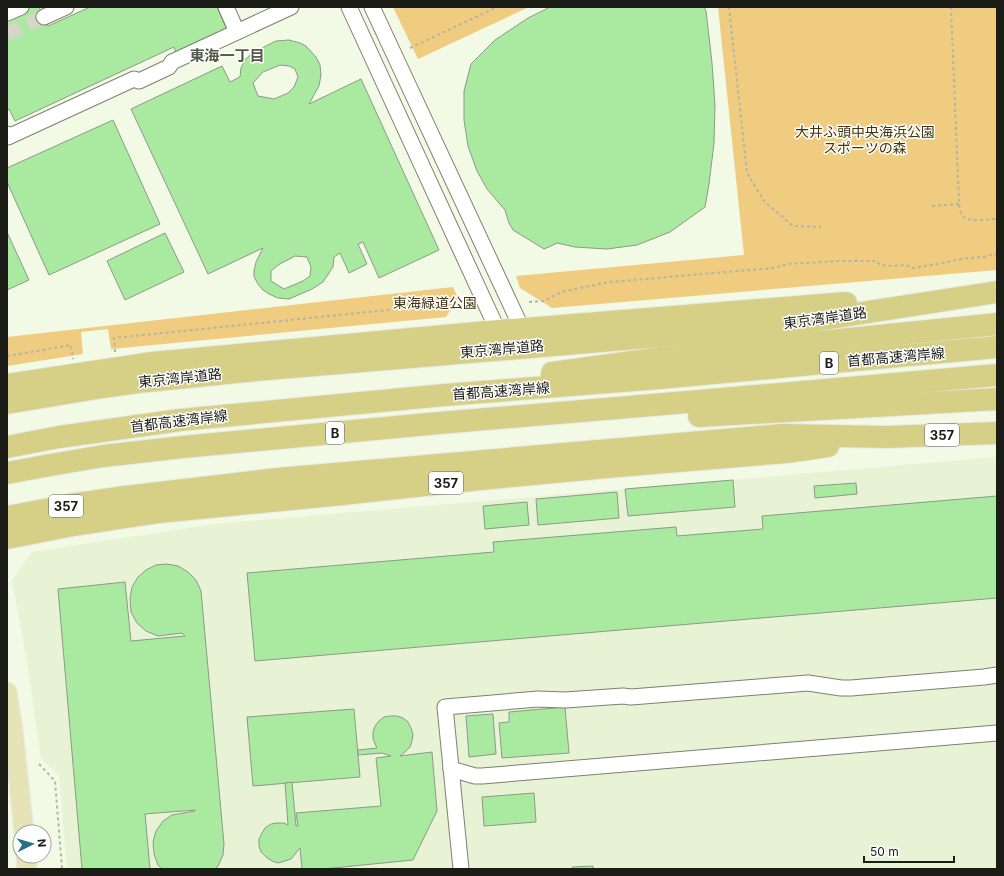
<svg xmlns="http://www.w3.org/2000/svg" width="1004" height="876" font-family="Inter,'Noto Sans JP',sans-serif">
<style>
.built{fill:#e8f2d5}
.green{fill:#efcc7f}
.building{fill:#a9e9a0;stroke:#8c9a89;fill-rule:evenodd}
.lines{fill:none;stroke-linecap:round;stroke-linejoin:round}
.minor-tunnel{stroke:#d2d8c5;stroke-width:15;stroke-dasharray:15 8;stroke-linecap:butt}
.minor-casing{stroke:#7b826f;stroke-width:17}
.major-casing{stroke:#e8e8e8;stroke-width:21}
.highway-casing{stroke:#e8e8e8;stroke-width:24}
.path{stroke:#b0b6a5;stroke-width:2;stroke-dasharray:3 3;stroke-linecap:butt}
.minor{stroke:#fff;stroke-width:15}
.major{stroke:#e6e3b6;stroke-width:19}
.highway{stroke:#d5d086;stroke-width:22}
.labels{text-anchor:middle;stroke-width:3;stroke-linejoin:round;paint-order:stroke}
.shield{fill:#fff;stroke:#5f605b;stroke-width:1}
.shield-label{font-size:13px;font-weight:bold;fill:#1a1c15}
.park-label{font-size:14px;fill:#44340c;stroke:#fff}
.street-label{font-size:14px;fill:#1a1c15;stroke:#fff}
.neighbourhood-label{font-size:15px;font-weight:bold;fill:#535a48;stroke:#fff}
</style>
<rect width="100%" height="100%" fill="#f2f9e4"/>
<path class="built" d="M997,457V869H67L59,775L41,759L28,667L12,580L32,552L215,524Z"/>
<g class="green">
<path d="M393,7H529L418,59Z"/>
<path d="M718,7H997V270L552,308L520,288L516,276L744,255Z"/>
<path d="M453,287L458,298L446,317L111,349L108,329L81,332L83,354L7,366V337Z"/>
</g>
<g class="building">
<path d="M30,7H39L48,26L90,7H217L227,30L176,53L174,47L15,121L9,109L7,110V18Z"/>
<path d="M550,7H704L706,11L712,63L715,105L714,143L709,184L705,207L670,232L637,245L607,249L575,247L557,243L551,246L544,249L513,230L509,223L505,210L487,189L477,171L468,146L464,120V91L471,64L495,40L528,18Z"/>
<path d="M289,40L300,43L306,46L316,57L320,65L321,75L319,86L309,104L361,79L439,250L379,278L363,242L358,244L367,264L349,273L340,253L334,257L333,267L323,282L312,289L289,299L278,298L269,294L263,290L258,284L254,277V271L256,262L263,248L208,274L131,109L222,66L230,82L240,77L241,68L245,60L252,53L276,41ZM280,65L289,66L295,69L298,77L294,87L288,93L274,99L258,96L253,83L263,72ZM295,256L307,257L311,267L310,276L303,281L284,289L271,281V271L278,265Z"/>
<path d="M113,120L160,224L49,275L7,182V168Z"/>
<path d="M7,232L29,280L7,290Z"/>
<path d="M165,233L184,272L125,300L107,261Z"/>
<path d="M733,480L735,507L628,516L625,489Z"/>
<path d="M856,483L857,494L815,498L814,486Z"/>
<path d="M617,492L619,518L538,525L536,499Z"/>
<path d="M997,496V598L255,661L247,573L494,552L493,542L676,527L677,536L763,529L762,516Z"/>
<path d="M527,502L529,525L485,529L483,506Z"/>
<path d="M167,564L178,566L188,572L196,580L201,591L224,844L223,855L218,866L215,869H162L158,865L154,854L153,842L156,831L163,821L172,815L195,811V810L145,814L150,869H82L58,589L125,582L131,641L185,636L182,633L158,636L146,631L137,623L131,612L130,599L132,587L138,577L146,570L156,565Z"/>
<path d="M565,707L569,753L502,758L499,723L509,722V712Z"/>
<path d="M354,709L360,777L253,786L247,717Z"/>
<path d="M493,714L496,754L469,757L466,716Z"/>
<path d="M390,716H397L403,718L408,722L411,728L413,734L412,741L410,747L405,752L400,756L432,752L437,811L413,860L323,869H302L300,848L291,859L285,861L278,863L272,861L266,857L261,852L259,846V839L262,833L265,828L271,824L277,823H284L288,825L285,783L292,782L296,826H298L296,813L381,806L376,758L391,756L382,753L358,755V750L377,748L373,739V732L375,726L379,721L384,717Z"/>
<path d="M534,793L536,822L484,826L482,797Z"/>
<path d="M593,866V869H573L572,867Z"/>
</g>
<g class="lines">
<path class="minor-tunnel" d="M7,34L44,17"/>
<defs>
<g id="minor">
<path d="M226,7L237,32"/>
<path d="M349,7L498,331"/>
<path d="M372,7L522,329"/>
<path d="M7,13L21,7"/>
<path d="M44,17L66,7"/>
<path d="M7,134L8,137L134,79L139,81L169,67L172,62L291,7"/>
<path d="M451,769L475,776H482L997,733"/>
<path d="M461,869L445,707L538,699L565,700L623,696L631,697L808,683L841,688H851L984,677L997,675"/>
</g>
<g id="major">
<path d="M7,692L13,730L24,832"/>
<path d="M26,856L27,869"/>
</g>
<g id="highway">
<path d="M552,373L661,358L997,324"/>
<path d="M7,385L152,363L498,331L846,303"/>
<path d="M7,403L97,388L138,382L246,371L767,327L817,320L997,292"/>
<path d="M699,416L997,399"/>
<path d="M7,447L59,437L180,420L445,395L660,378L997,347"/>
<path d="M7,473L45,466L103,456L183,447L439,423L664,404L997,375"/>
<path d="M7,517L70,505L125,497L277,479L782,435L886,437L997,433"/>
<path d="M7,538L68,526L159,512L333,495L481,479L618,466L787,452L828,446"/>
</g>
</defs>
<use href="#minor" class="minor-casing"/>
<use href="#major" class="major-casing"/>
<use href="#highway" class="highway-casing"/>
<g class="path">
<path d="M729,7L747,173L764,201L793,226L821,227"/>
<path d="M951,7L959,204C960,208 960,213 963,216C968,223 989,219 997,219"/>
<path d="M410,48L497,7"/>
<path d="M932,206L959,204"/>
<path d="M529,302L544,301L561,292L609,282L774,268L788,264L839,261H877L879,264L888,266L906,265L913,268L943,263L960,259L984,257L993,254L997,255"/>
<path d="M115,352L114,338L447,304L469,305"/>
<path d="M7,356L71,345L73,359"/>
<path d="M39,764L55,781L62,869"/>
</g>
<use href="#minor" class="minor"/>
<use href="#major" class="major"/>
<use href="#highway" class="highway"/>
</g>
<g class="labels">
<g class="shield">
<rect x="820" y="352" width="18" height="22" rx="3"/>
<rect x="326" y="422" width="18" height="22" rx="3"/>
<rect x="925" y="424" width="34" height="22" rx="3"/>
<rect x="429" y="472" width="34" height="22" rx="3"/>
<rect x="49" y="495" width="34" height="22" rx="3"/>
</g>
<g class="shield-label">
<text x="829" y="368">B</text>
<text x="335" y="438">B</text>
<text x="942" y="440">357</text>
<text x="446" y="488">357</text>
<text x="66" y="511">357</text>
</g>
<g class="park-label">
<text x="865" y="137">大井ふ頭中央海浜公園<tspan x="865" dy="16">スポーツの森</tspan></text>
<text x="435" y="308">東海緑道公園</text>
</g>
<g class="street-label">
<text transform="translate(825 318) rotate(-8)" y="5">東京湾岸道路</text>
<text transform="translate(502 349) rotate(-5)" y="5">東京湾岸道路</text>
<text transform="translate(896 357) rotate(-5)" y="5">首都高速湾岸線</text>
<text transform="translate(180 378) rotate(-6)" y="5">東京湾岸道路</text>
<text transform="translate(501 391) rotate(-4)" y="5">首都高速湾岸線</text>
<text transform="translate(179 421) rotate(-7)" y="5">首都高速湾岸線</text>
</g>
<g class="neighbourhood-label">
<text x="227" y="61">東海一丁目</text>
</g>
</g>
<rect width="1004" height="876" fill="none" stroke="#1a1c15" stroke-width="16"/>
<g transform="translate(32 844) rotate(85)"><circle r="19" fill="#ffffff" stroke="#a3a4a1"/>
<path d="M0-3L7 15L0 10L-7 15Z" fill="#2b7080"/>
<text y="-6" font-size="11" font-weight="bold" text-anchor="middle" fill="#1a1c15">N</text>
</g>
<path d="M864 856v6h90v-6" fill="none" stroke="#1a1c15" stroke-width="2"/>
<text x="870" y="856" font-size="12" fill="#1a1c15" stroke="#ffffff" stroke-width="3" paint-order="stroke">50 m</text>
</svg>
